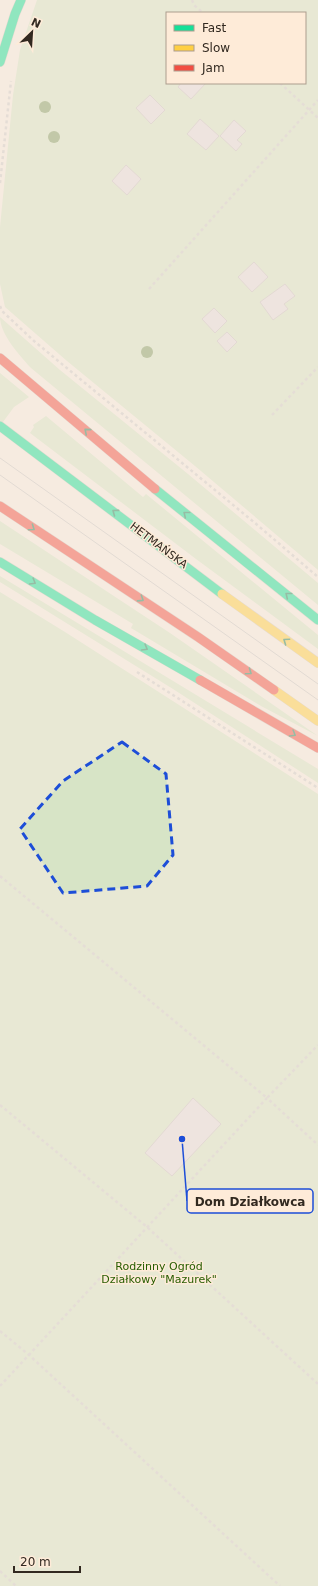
<svg xmlns="http://www.w3.org/2000/svg" width="318" height="1586" font-family="'DejaVu Sans',sans-serif">
<style>
.green{fill:#d7e4c6;fill-rule:evenodd}
.building{fill:#e5dcdd;stroke:#ccc3c3}
.lines{fill:none;stroke-linecap:round;stroke-linejoin:round}
.fast-casing{stroke:#d2c9c0;stroke-width:10}
.slow-casing{stroke:#d2c9c0;stroke-width:10}
.jam-casing{stroke:#d2c9c0;stroke-width:10}
.path{stroke:#d1cdc9;stroke-width:2.5;stroke-dasharray:3 3;stroke-linecap:butt}
.fast{stroke:#16e098;stroke-width:9}
.slow{stroke:#ffcf43;stroke-width:9}
.jam{stroke:#f24e42;stroke-width:9}
.tram{stroke:#cac6c3;stroke-width:1}
.tree{fill:#849d65}
.oneway{stroke:#24845c}
.marked{fill:none;stroke:#1d4ed8;stroke-width:3;stroke-dasharray:8 5;stroke-linejoin:round}
.labels{text-anchor:middle;stroke-width:3;stroke-linejoin:round;paint-order:stroke}
.street-label{font-size:11px;fill:#322920;stroke:#feebd8}
.park-label{font-size:11px;fill:#275d00;stroke:#feebd8}
.leader{fill:none;stroke:#1d4ed8;stroke-width:1.5}
.callout-dot{fill:#1d4ed8;stroke:#feebd8;stroke-width:1.5}
.callout{fill:#feebd8;stroke:#1d4ed8;stroke-width:1.5}
.callout-label{font-size:12px;text-anchor:middle;font-weight:bold;fill:#322920}
</style>
<rect width="100%" height="100%" fill="#f6ebe0"/>
<g class="green">
<path d="M37,0H318V570L195,466L67,361L5,307L0,284V227L13,95L20,50ZM167,13H305V83H167Z"/>
<path d="M0,317L60,370L188,474L318,583V605L31,368C20,356 0,334 0,317Z"/>
<path d="M0,373L29,397L14,407L0,426Z"/>
<path d="M46,416L143,497L146,494L318,635V649L196,559L30,433L34,427L33,425Z"/>
<path d="M0,521L170,633L318,736L261,706L131,628L133,624L0,544Z"/>
<path d="M0,576L318,769V783L173,689L0,582Z"/>
<path d="M0,592L65,632L318,794V1586H0Z"/>
</g>
<g class="building">
<path d="M181,83H206L191,99L178,87Z"/>
<path d="M150,95L165,110L151,124L136,108Z"/>
<path d="M200,119L219,136L206,150L187,134Z"/>
<path d="M234,120L246,131L237,140L242,144L236,151L220,136Z"/>
<path d="M126,165L141,179L127,195L112,181Z"/>
<path d="M254,262L268,277L252,292L238,277Z"/>
<path d="M285,284L295,296L284,304L288,309L273,320L260,302Z"/>
<path d="M214,308L227,321L215,333L202,319Z"/>
<path d="M227,332L237,342L227,352L217,341Z"/>
<path d="M193,1098L221,1124L172,1176L145,1153Z"/>
</g>
<g class="lines">
<defs>
<g id="fast">
<path d="M0,62L15,14L21,0"/>
<path d="M0,426L222,594"/>
<path d="M155,489L318,620"/>
<path d="M0,562L95,620L200,680"/>
</g>
<g id="slow">
<path d="M222,594L318,663"/>
<path d="M274,690L318,721"/>
</g>
<g id="jam">
<path d="M0,358L155,489"/>
<path d="M0,506L198,637L274,690"/>
<path d="M200,680L318,748"/>
</g>
</defs>
<use href="#fast" class="fast-casing"/>
<use href="#slow" class="slow-casing"/>
<use href="#jam" class="jam-casing"/>
<g class="path">
<path d="M192,0L194,5L203,13"/>
<path d="M280,83L318,118"/>
<path d="M0,183L11,81"/>
<path d="M149,289L318,100"/>
<path d="M0,306L2,311L34,341L255,523L318,577"/>
<path d="M272,415L318,367"/>
<path d="M137,672L318,788"/>
<path d="M0,876L267,1098L318,1045"/>
<path d="M0,1105L147,1227L318,1384"/>
<path d="M0,1331L29,1355L280,1586"/>
<path d="M0,1386L267,1098L318,1145"/>
<path d="M0,1571L16,1586"/>
</g>
<use href="#fast" class="fast"/>
<use href="#slow" class="slow"/>
<use href="#jam" class="jam"/>
<g class="tram">
<path d="M0,458L318,684"/>
<path d="M0,475L318,700"/>
</g>
</g>
<g class="tree">
<circle cx="45" cy="107" r="6"/>
<circle cx="54" cy="137" r="6"/>
<circle cx="147" cy="352" r="6"/>
</g>
<defs><path id="oneway-chevron" d="M-2-3.5L2.5 0L-2 3.5" fill="none" stroke-width="1.6" stroke-linecap="round" stroke-linejoin="round"/></defs>
<g class="oneway">
<use href="#oneway-chevron" transform="translate(87 431) rotate(-140)"/>
<use href="#oneway-chevron" transform="translate(115 512) rotate(-143)"/>
<use href="#oneway-chevron" transform="translate(186 514) rotate(-141)"/>
<use href="#oneway-chevron" transform="translate(32 528) rotate(35)"/>
<use href="#oneway-chevron" transform="translate(33 582) rotate(31)"/>
<use href="#oneway-chevron" transform="translate(288 595) rotate(-141)"/>
<use href="#oneway-chevron" transform="translate(141 599) rotate(33)"/>
<use href="#oneway-chevron" transform="translate(286 641) rotate(-145)"/>
<use href="#oneway-chevron" transform="translate(145 648) rotate(30)"/>
<use href="#oneway-chevron" transform="translate(249 672) rotate(35)"/>
<use href="#oneway-chevron" transform="translate(293 734) rotate(31)"/>
</g>
<path d="M0 0H318V1586H0ZM122,742L166,774L173,855L147,886L63,893L20,829L63,781Z" fill="#f6ebe0" fill-opacity=".55" fill-rule="evenodd"/>
<path class="marked" d="M122,742L166,774L173,855L147,886L63,893L20,829L63,781Z"/>
<g class="labels">
<g class="street-label">
<text transform="translate(159 545) rotate(37)" y="4">HETMAŃSKA</text>
</g>
<g class="park-label">
<text x="159" y="1270">Rodzinny Ogród<tspan x="159" dy="13">Działkowy "Mazurek"</tspan></text>
</g>
</g>
<path class="leader" d="M182 1139L187 1201"/>
<circle class="callout-dot" cx="182" cy="1139" r="4"/>
<rect class="callout" x="187" y="1189" width="126" height="24" rx="4"/>
<g class="callout-label">
<text x="250" y="1206">Dom Działkowca</text>
</g>
<rect x="166" y="12" width="140" height="72" fill="#feebd8" stroke="#ac9d8e"/>
<rect x="174" y="25" width="20" height="6" fill="#16e098" stroke="#ac9d8e"/>
<text x="202" y="32" font-size="12" fill="#322920">Fast</text>
<rect x="174" y="45" width="20" height="6" fill="#ffcf43" stroke="#ac9d8e"/>
<text x="202" y="52" font-size="12" fill="#322920">Slow</text>
<rect x="174" y="65" width="20" height="6" fill="#f24e42" stroke="#ac9d8e"/>
<text x="202" y="72" font-size="12" fill="#322920">Jam</text>
<g transform="translate(32 32) rotate(25)" stroke="#feebd8" stroke-width="3" paint-order="stroke">
<path d="M0-3L7 15L0 10L-7 15Z" fill="#322920"/>
<text y="-6" font-size="11" font-weight="bold" text-anchor="middle" fill="#322920">N</text>
</g>
<path d="M14 1566v6h66v-6" fill="none" stroke="#322920" stroke-width="2"/>
<text x="20" y="1566" font-size="12" fill="#322920" stroke="#feebd8" stroke-width="3" paint-order="stroke">20 m</text>
</svg>
